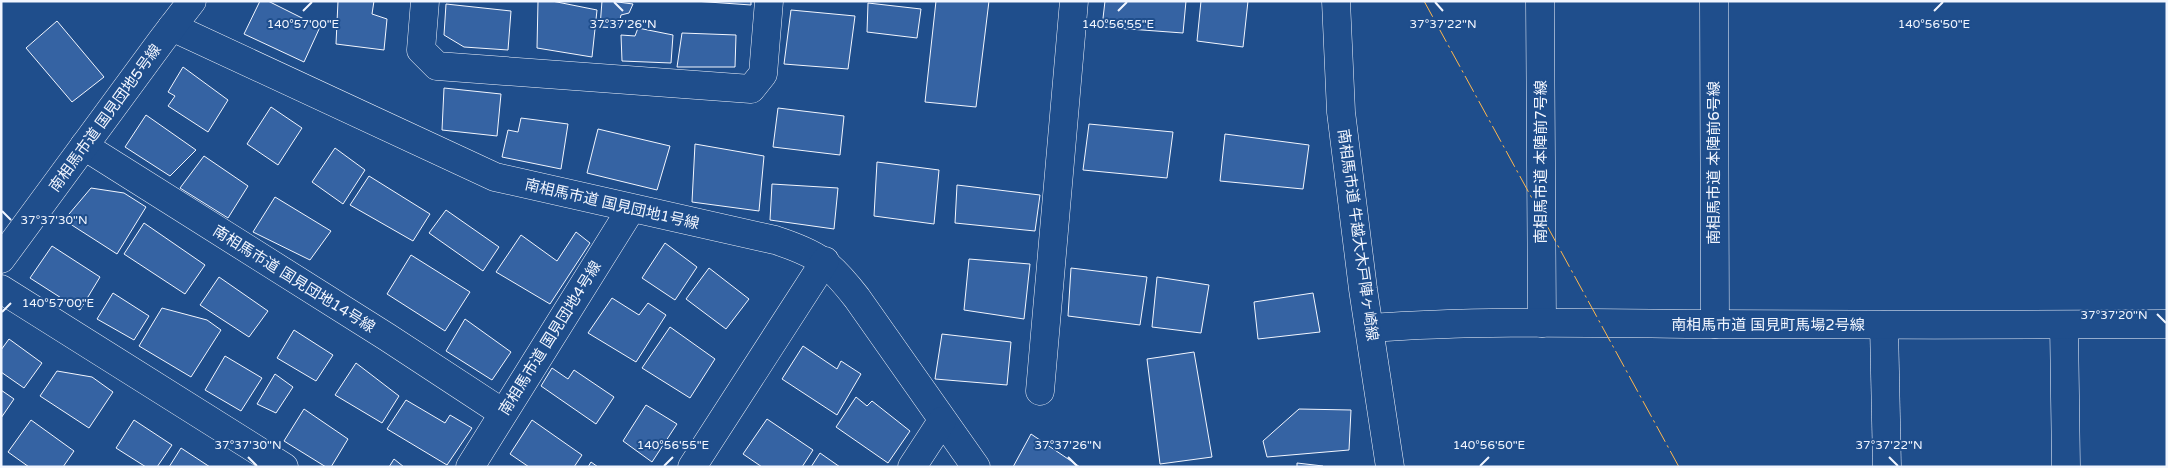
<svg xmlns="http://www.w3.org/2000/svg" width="2168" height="468" font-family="'Varela Round','Noto Sans JP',sans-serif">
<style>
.building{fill:#3563a3;stroke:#f2f6ff}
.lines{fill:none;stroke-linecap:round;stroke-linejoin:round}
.street-casing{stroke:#f2f6ff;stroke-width:29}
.secondary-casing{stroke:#f2f6ff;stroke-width:29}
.street{stroke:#1f4e8c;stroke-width:28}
.secondary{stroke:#1f4e8c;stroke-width:28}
.power{stroke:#ffb74d;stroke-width:1;stroke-dasharray:18 4 2.5 4;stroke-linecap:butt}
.ticks{fill:none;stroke:#f2f6ff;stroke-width:2}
.labels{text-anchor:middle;stroke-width:4;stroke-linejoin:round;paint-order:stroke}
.street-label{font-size:15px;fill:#f2f6ff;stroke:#1f4e8c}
.ticks-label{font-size:12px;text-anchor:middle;fill:#f2f6ff;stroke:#1f4e8c;stroke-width:4;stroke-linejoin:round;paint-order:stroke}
</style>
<rect width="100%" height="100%" fill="#1f4e8c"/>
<g class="building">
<path d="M260,1H268L320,27L304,62L244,34Z"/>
<path d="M338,1H374L372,14L387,19L384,50L336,44Z"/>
<path d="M538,1H552L597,10L592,57L537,48Z"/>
<path d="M602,1H610L633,4L629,13L621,15L618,28L600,27Z"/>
<path d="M694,1H751V5Z"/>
<path d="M936,1H989L976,107L925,102Z"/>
<path d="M1105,1H1186L1183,33L1102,27Z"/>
<path d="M1201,1H1248L1243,47L1197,41Z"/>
<path d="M868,3L921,9L917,38L867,32Z"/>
<path d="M446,4L511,11L508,50L464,47L444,35Z"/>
<path d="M791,10L855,16L848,69L784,64Z"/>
<path d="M57,21L104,77L72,102L26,48Z"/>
<path d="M638,28L673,35L671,63L622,61L621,35L635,36Z"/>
<path d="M682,33L736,35L735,67H677Z"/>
<path d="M183,67L228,100L208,132L168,106L175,96L168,92Z"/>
<path d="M444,88L501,94L497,136L442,130Z"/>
<path d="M271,107L302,128L278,165L247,144Z"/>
<path d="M778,108L844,116L840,155L773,147Z"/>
<path d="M146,115L196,150L170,176L125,147Z"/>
<path d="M521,118L568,124L561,169L502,157L508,130L518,132Z"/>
<path d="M1089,124L1173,132L1167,178L1083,170Z"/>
<path d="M598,129L670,146L657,190L587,173Z"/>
<path d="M1225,134L1309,145L1303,189L1220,181Z"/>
<path d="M695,144L764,156L759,211L692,202Z"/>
<path d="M335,148L365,170L343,204L312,182Z"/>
<path d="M204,156L248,186L228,218L180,188Z"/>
<path d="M877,162L939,170L934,224L874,216Z"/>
<path d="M369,176L430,214L413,241L350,205Z"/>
<path d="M772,184L838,188L834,229L770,220Z"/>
<path d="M957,185L1040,195L1035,231L955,223Z"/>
<path d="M91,188L124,193L146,207L117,254L64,220Z"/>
<path d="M275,197L331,231L310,260L253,232Z"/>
<path d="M446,210L499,247L483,271L429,233Z"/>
<path d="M144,223L205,265L185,294L124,254Z"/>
<path d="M576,232L590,243L550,304L496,272L521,235L557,261Z"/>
<path d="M665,243L697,267L675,300L642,278Z"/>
<path d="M52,246L100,277L80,310L30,278Z"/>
<path d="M411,255L470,292L445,331L387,294Z"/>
<path d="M969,259L1030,264L1024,319L964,310Z"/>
<path d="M709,268L749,299L726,329L686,299Z"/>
<path d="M1071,268L1147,277L1140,325L1068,316Z"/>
<path d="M219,277L268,311L249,337L200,305Z"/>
<path d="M1157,277L1209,285L1201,333L1152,327Z"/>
<path d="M113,293L149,316L134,340L97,319Z"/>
<path d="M1313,293L1320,332L1258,339L1254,302Z"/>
<path d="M612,298L639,315L648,303L666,315L636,362L588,333Z"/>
<path d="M162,308L207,320L221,330L191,377L139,346Z"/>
<path d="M465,319L511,352L492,380L446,351Z"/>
<path d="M670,327L715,359L690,398L642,368Z"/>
<path d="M294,330L333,355L316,381L277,358Z"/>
<path d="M942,334L1011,342L1007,385L935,379Z"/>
<path d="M9,339L42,363L24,388L1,372V350Z"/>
<path d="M803,346L837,369L841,361L861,374L837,415L782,379Z"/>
<path d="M1194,352L1212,457L1160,464L1147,359Z"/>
<path d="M225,356L262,378L241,411L205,390Z"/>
<path d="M356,363L399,396L382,423L335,395Z"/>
<path d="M552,368L568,379L574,370L614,397L596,424L541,386Z"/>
<path d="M57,371L92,377L113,392L89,428L40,396Z"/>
<path d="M275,374L293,387L276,413L257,404Z"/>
<path d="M1,390L14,399L1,418Z"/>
<path d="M856,397L867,406L872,401L910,431L888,463L836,427Z"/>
<path d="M406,400L445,423L450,415L472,428L447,465L387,429Z"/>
<path d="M646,405L677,424L652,462L623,441Z"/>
<path d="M304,409L348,439L331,467H326L284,441Z"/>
<path d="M1299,409L1351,410L1349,450L1267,457L1263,441Z"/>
<path d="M767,419L813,450L802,467H762L743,454Z"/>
<path d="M31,420L74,451L63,467H29L8,452Z"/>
<path d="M134,420L172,445L157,467H146L116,448Z"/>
<path d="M532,420L582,455L574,467H529L510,454Z"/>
<path d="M1031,434L1080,467H1013Z"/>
<path d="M181,448L210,467H169Z"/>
<path d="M820,453L840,467H811Z"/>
<path d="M394,459L404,467H389Z"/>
<path d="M591,462L598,467H588Z"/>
<path d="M1297,463L1323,466V467H1297Z"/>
</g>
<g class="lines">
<defs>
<g id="street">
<path d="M425,1L421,50L437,66L751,89L763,74L769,1"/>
<path d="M1540,1L1542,323"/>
<path d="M1714,1L1715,324"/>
<path d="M172,27L495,177L775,240C818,254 829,262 857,298L976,467"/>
<path d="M84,146L387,337L503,413"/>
<path d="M1,259L162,40L192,1"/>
<path d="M1,289L284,467"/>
<path d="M1884,325L1887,467"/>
<path d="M2064,325L2066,467"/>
<path d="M1040,391L1074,1"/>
<path d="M470,467L631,209"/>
<path d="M912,467L942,421"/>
</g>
<g id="secondary">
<path d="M1336,1L1341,112L1363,289L1390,467"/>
<path d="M1370,328C1480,320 1592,323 1702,324C1857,325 2012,325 2167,324"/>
<path d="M692,467L825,261"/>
</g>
</defs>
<use href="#street" class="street-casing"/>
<use href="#secondary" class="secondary-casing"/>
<use href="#street" class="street"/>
<use href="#secondary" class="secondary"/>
<path class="power" d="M1424,1L1679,467"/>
</g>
<path class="ticks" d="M614,2L623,11M1435,2L1443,11M303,11L312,2M1118,11L1127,2M1934,11L1943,2M2,211L11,220M2,312L11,303M2157,314L2166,323M248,457L257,466M1068,457L1077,466M1889,457L1898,466M664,466L673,457M1480,466L1489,457"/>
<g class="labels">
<g class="street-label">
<text transform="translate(105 118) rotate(-54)" y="5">南相馬市道 国見団地5号線</text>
<text transform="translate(1541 162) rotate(-90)" y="5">南相馬市道 本陣前7号線</text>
<text transform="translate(1714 163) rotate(-90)" y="5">南相馬市道 本陣前6号線</text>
<text transform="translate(612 204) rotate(13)" y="5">南相馬市道 国見団地1号線</text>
<text transform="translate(1358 235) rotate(82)" y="5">南相馬市道 牛越大木戸陣ヶ崎線</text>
<text transform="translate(294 279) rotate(32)" y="5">南相馬市道 国見団地14号線</text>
<text x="1768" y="330">南相馬市道 国見町馬場2号線</text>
<text transform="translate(550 338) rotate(-58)" y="5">南相馬市道 国見団地4号線</text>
</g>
</g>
<g class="ticks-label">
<text x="303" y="28">140°57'00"E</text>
<text x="623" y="28">37°37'26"N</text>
<text x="1118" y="28">140°56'55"E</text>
<text x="1443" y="28">37°37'22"N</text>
<text x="1934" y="28">140°56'50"E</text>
<text x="54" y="224">37°37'30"N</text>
<text x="58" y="307">140°57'00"E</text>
<text x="2114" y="319">37°37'20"N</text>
<text x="248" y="449">37°37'30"N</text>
<text x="673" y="449">140°56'55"E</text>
<text x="1068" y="449">37°37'26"N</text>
<text x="1489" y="449">140°56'50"E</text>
<text x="1889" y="449">37°37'22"N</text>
</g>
<rect width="2168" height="468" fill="none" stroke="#f2f6ff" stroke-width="5"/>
</svg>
